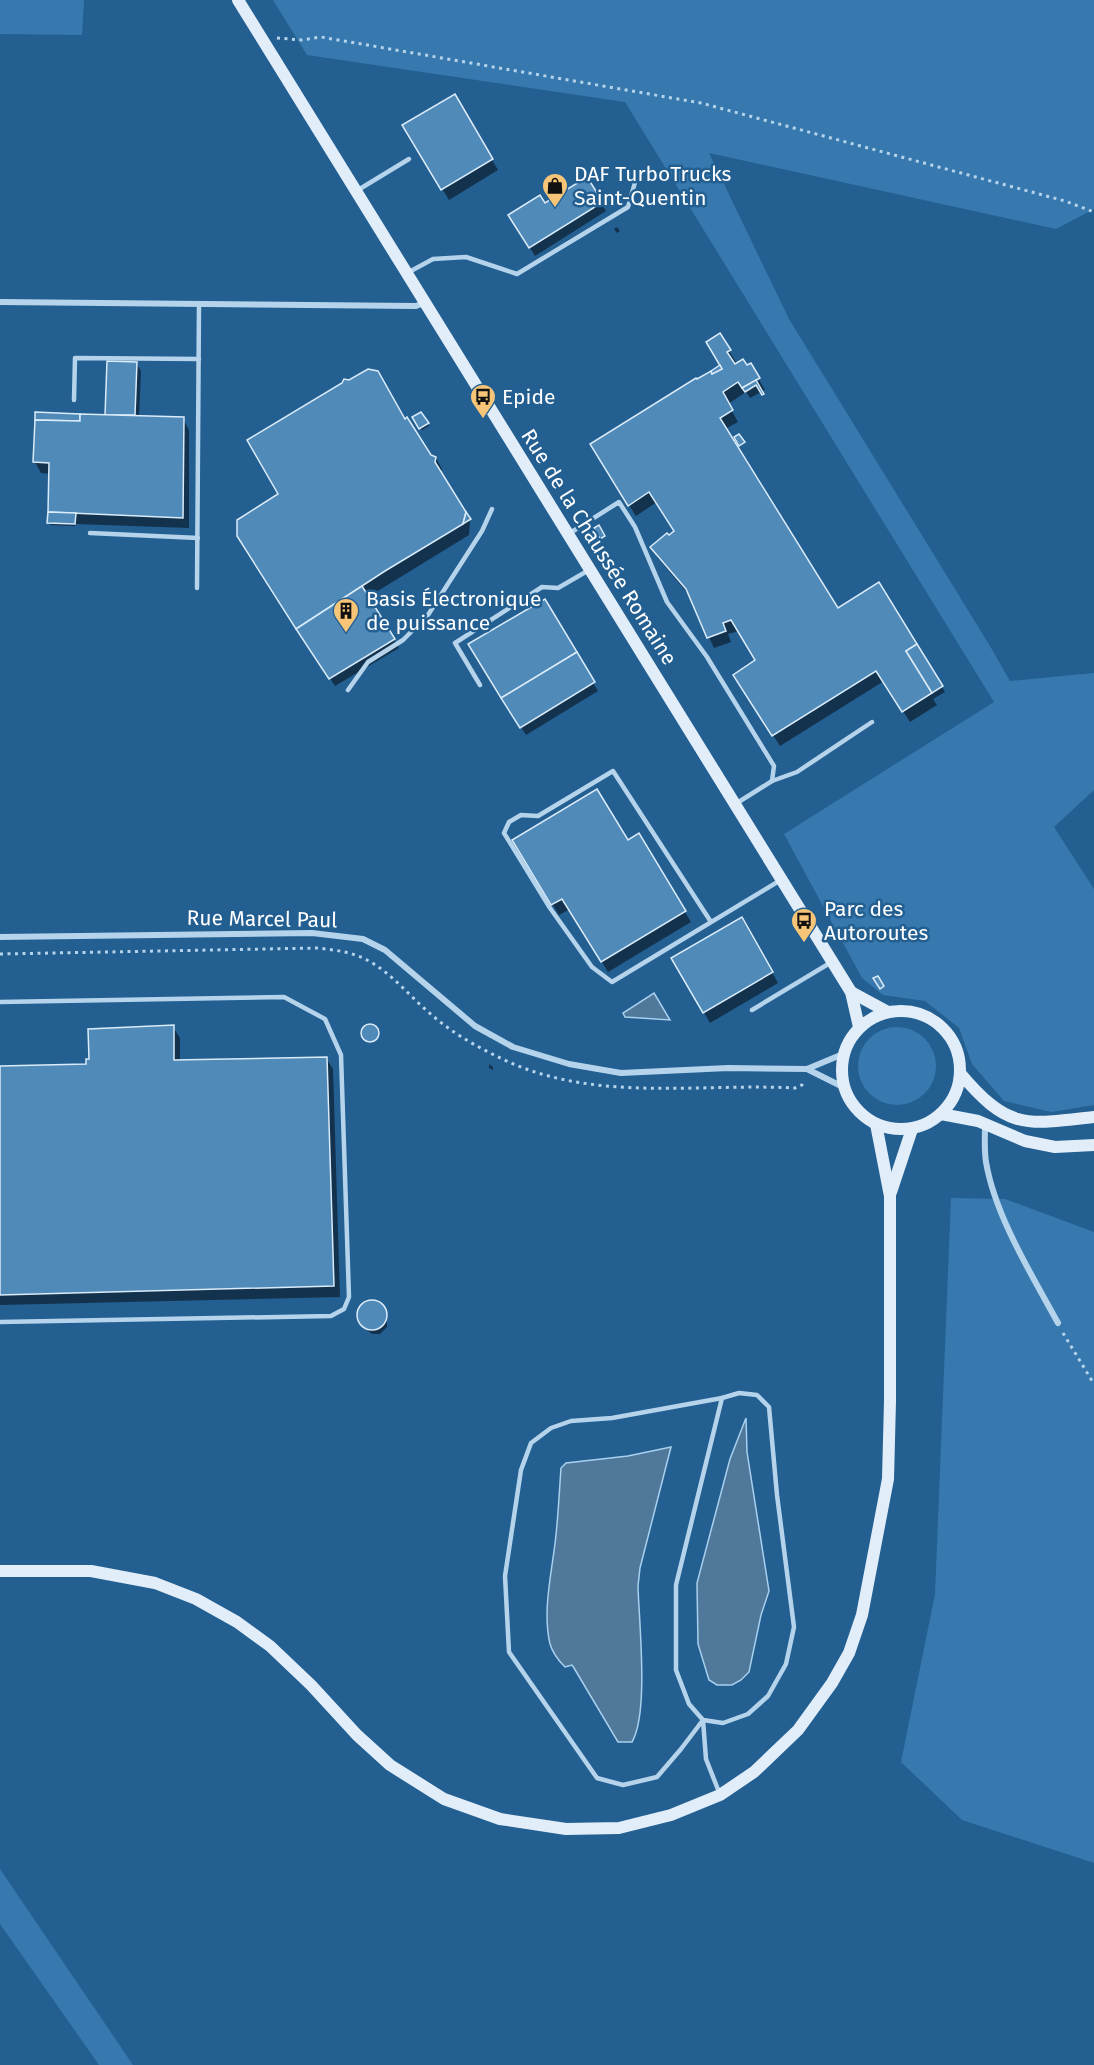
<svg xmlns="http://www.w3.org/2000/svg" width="1094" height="2065" font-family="'Fira Sans',sans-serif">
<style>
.green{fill:#3779ae}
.water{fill:#4f789a;stroke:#a9d0ed;stroke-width:1.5}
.shadow{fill:#0007}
.building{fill:#508ab9;stroke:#daebf9;stroke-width:1.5}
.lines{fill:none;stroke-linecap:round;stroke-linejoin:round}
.path{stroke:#b5d4ec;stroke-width:3;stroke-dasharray:3 4.5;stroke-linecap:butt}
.lane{stroke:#b5d4ec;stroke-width:4.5}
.street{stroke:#b5d4ec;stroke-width:6}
.secondary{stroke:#e1eefa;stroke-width:12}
.labels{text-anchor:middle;stroke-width:5;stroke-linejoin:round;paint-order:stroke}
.poi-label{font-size:21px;fill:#fff;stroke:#235f91;text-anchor:start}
.street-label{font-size:21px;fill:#fff;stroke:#235f91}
</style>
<rect width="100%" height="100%" fill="#235f91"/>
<g class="green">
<path d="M0,0H84L82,35L0,34Z"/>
<path d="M273,0H1094V209L1056,229L709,153L789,319L990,646L1010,681L1094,673V790L1054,827L1094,889V1105L1051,1112L1004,1101L972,1064L959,1028L925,1001L883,995L862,978L784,834L994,702L625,102L307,55Z"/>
<circle cx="897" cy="1066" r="39"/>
<path d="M951,1198L1005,1199L1094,1232V1863L962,1820L901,1762L935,1594Z"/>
<path d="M0,1869L133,2065H99L0,1924Z"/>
</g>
<g class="water">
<path d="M654,993L670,1020L625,1017L623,1013Z"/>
<path d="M746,1418L747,1452L769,1591L761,1615L749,1672L741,1680L732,1685H717L709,1680L698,1644L697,1583L730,1459Z"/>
<path d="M671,1447L640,1568L638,1586C639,1623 649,1713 632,1742H618L574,1668L572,1665L565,1667C558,1660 553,1654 550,1644C543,1614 550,1581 554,1551C558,1524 559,1495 561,1468L566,1463L628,1456Z"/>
</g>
<g class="shadow">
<path d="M454,96L498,170L449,200L404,126Z"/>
<path d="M587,179L606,211L535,256L510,215L545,205Z"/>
<path d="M617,227L620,231L617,233L614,229Z"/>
<path d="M720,335L737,364L755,379V383L759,380L765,390L750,398L746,392L728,404L738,422L725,429L838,610L879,584L945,692L933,699L937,705L910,722L884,681L780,746L742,686L756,660L739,631L728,634L731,642L714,648L690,596L658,558L651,547L676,532L657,502L636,516L598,456L696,381L722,366Z"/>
<path d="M136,363L141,371L139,418L183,419L189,430V528L75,524V526L50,525L51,474L41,473L35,462L108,417Z"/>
<path d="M421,414L429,426L422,430L414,418Z"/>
<path d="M405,421L430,456L436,458L442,469L440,474L470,522L469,535L368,597L399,648L335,686L245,547Z"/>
<path d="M545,601L598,691L526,735L476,656Z"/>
<path d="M638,835L691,922L608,972L570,909L559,915L514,841L628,842Z"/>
<path d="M742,919L778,983L710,1023L673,958Z"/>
<circle cx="371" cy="1034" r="8"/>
<path d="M173,1027L180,1038V1061L326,1058L333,1069L340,1297L0,1305V1068L88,1066Z"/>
<path d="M489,1064L493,1067V1070L489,1068Z"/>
<path d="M368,1303H375L387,1317V1327L380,1334H372L364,1328L360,1322L359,1312L364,1305Z"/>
</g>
<g class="building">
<path d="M455,94L493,159L441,190L402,125Z"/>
<path d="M587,177L603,202L529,248L508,215L540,195L545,203Z"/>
<path d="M720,333L731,350L727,352L735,364L743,359L747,365L751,363L760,378L742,388L738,382L723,392L733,410L720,418L838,608L879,582L917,644L906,651L932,693L902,712L876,671L772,736L733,675L755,660L731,620L723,623L726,631L707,638L686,589L650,547L667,533L669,535L674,531L649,492L628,506L590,444L696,378L697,379L711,371L712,374L722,369L706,342Z"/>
<path d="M107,361L137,362L135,415H105Z"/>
<path d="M720,365L722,369L712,374L711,371Z"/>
<path d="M368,369L378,371L405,419L407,417L431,455L436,457L435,462L466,512L463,524L385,571L296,629L237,536V520L278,494L247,440L342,383L344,379L349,380Z"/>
<path d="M756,380L764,394L762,395L756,385L745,392L742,388Z"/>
<path d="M35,412L80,414V421L35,420Z"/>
<path d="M421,412L429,423L419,429L412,417Z"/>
<path d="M80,414L184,417L183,518L48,512L49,463L33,462L35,420L80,421Z"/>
<path d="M739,434L745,442L739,446L734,437Z"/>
<path d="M48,512L76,513L75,524L47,523Z"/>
<path d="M466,512L471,519L463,524Z"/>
<path d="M599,525L605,536L600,539L594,528Z"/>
<path d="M362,586L395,639L329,679L296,629Z"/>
<path d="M545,599L577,652L501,698L468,644Z"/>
<path d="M917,644L943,686L932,693L906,651Z"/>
<path d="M577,652L595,682L520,728L501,698Z"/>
<path d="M597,789L628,840L639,833L686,911L601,962L562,899L551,905L512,840Z"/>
<path d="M742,917L773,972L703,1013L671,958Z"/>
<path d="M878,976L884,986L880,989L873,978Z"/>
<circle cx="370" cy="1033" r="9"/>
<path d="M174,1025V1060L327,1057L334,1286L0,1295V1066L86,1064V1059H89L88,1029Z"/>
<circle cx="372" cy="1315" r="15"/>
</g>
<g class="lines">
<g class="path">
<path d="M277,38L302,40L321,37L701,103L1065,201L1094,212"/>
<path d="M0,954L318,948C335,950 352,952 367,960C392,973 411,998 433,1016C456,1036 483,1050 511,1063C601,1102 701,1083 795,1088L802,1085L804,1080"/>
<path d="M1063,1333L1094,1384"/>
</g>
<g class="lane">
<path d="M358,190L409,159"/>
<path d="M409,272L433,259L466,257L517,274L628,207L636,179"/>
<path d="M74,400L75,358L199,359"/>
<path d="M90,533L198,538"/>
<path d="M570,533L619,502L635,527L667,602L707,657L774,766L772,781"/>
<path d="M197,588L199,304"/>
<path d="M480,685L455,643L542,587L558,588L589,570"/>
<path d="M348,690L368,662L403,640L428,615L482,531L492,509"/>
<path d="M737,803L772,781L797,772L872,722"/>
<path d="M711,922L613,771L538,816L521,815L509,822L504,833L550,908L592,967L612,982L779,881"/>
<path d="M0,1002L284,997L325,1019L341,1055L349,1297L344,1309L331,1316L0,1322"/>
<path d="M752,1010L830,963"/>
<path d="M703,1720L723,1723L748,1714L768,1696L786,1664L794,1627L777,1495L769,1407L757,1395L739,1393L722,1398L676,1585V1670L689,1704L703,1720L706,1759L719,1792"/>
<path d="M703,1720L681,1749L657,1777L623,1785L597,1778L509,1652L505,1576L521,1470L531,1443L551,1428L571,1421L612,1418L722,1398"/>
</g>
<g class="street">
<path d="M0,302L416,306L424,303"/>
<path d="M0,937L312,933L363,939L385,950L475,1026L513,1047L569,1064L621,1073L728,1068L807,1069L843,1054"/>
<path d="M807,1069L843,1087"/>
<path d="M985,1125C985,1137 984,1150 986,1162C995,1216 1032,1275 1058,1323"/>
</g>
<g class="secondary">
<path d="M238,0L851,992L859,1027"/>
<path d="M851,992L888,1012"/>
<circle cx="901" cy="1070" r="59"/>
<path d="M960,1073C1008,1130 1025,1125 1094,1117"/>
<path d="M941,1114L978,1121L1025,1141L1055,1147L1094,1145"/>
<path d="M891,1192L912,1129"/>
<path d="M0,1571H91L155,1583L196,1599L237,1622L270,1646L311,1685L357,1735L390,1765L444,1799L500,1819L566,1829L619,1828L671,1815L720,1795L754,1772L798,1730L832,1683L849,1653L862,1615L888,1479L890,1401V1196L876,1124"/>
</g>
</g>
<defs>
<symbol id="shop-pin" viewBox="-11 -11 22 30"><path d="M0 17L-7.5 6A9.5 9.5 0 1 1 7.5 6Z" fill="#f7c578" stroke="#235f91"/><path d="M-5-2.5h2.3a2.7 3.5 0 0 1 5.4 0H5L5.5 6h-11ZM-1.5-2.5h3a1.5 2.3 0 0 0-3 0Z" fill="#111"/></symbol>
<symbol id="bus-pin" viewBox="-11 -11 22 30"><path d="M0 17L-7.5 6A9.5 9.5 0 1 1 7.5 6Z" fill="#f7c578" stroke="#235f91"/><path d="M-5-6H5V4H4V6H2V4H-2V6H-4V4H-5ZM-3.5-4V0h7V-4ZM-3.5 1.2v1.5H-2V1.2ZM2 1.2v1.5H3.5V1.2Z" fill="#111"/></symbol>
<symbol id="building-pin" viewBox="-11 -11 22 30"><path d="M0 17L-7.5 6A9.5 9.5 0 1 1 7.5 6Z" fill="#f7c578" stroke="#235f91"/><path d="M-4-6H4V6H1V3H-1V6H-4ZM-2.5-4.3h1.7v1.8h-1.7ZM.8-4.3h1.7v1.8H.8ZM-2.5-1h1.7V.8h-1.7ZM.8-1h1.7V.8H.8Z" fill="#111"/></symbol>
</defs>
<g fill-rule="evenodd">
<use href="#shop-pin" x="540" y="171" width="30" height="40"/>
<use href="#bus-pin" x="468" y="382" width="30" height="40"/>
<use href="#building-pin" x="331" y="596" width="30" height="40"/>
<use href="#bus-pin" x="789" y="906" width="30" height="40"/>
</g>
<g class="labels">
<g class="poi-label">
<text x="574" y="181">DAF TurboTrucks<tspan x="574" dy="24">Saint-Quentin</tspan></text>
<text x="502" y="404">Epide</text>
<text x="366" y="606">Basis Électronique<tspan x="366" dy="24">de puissance</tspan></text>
<text x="824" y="916">Parc des<tspan x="824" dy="24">Autoroutes</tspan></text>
</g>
<g class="street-label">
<text transform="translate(599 547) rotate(58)" y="7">Rue de la Chaussée Romaine</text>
<text transform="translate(262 919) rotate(1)" y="7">Rue Marcel Paul</text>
</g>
</g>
</svg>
